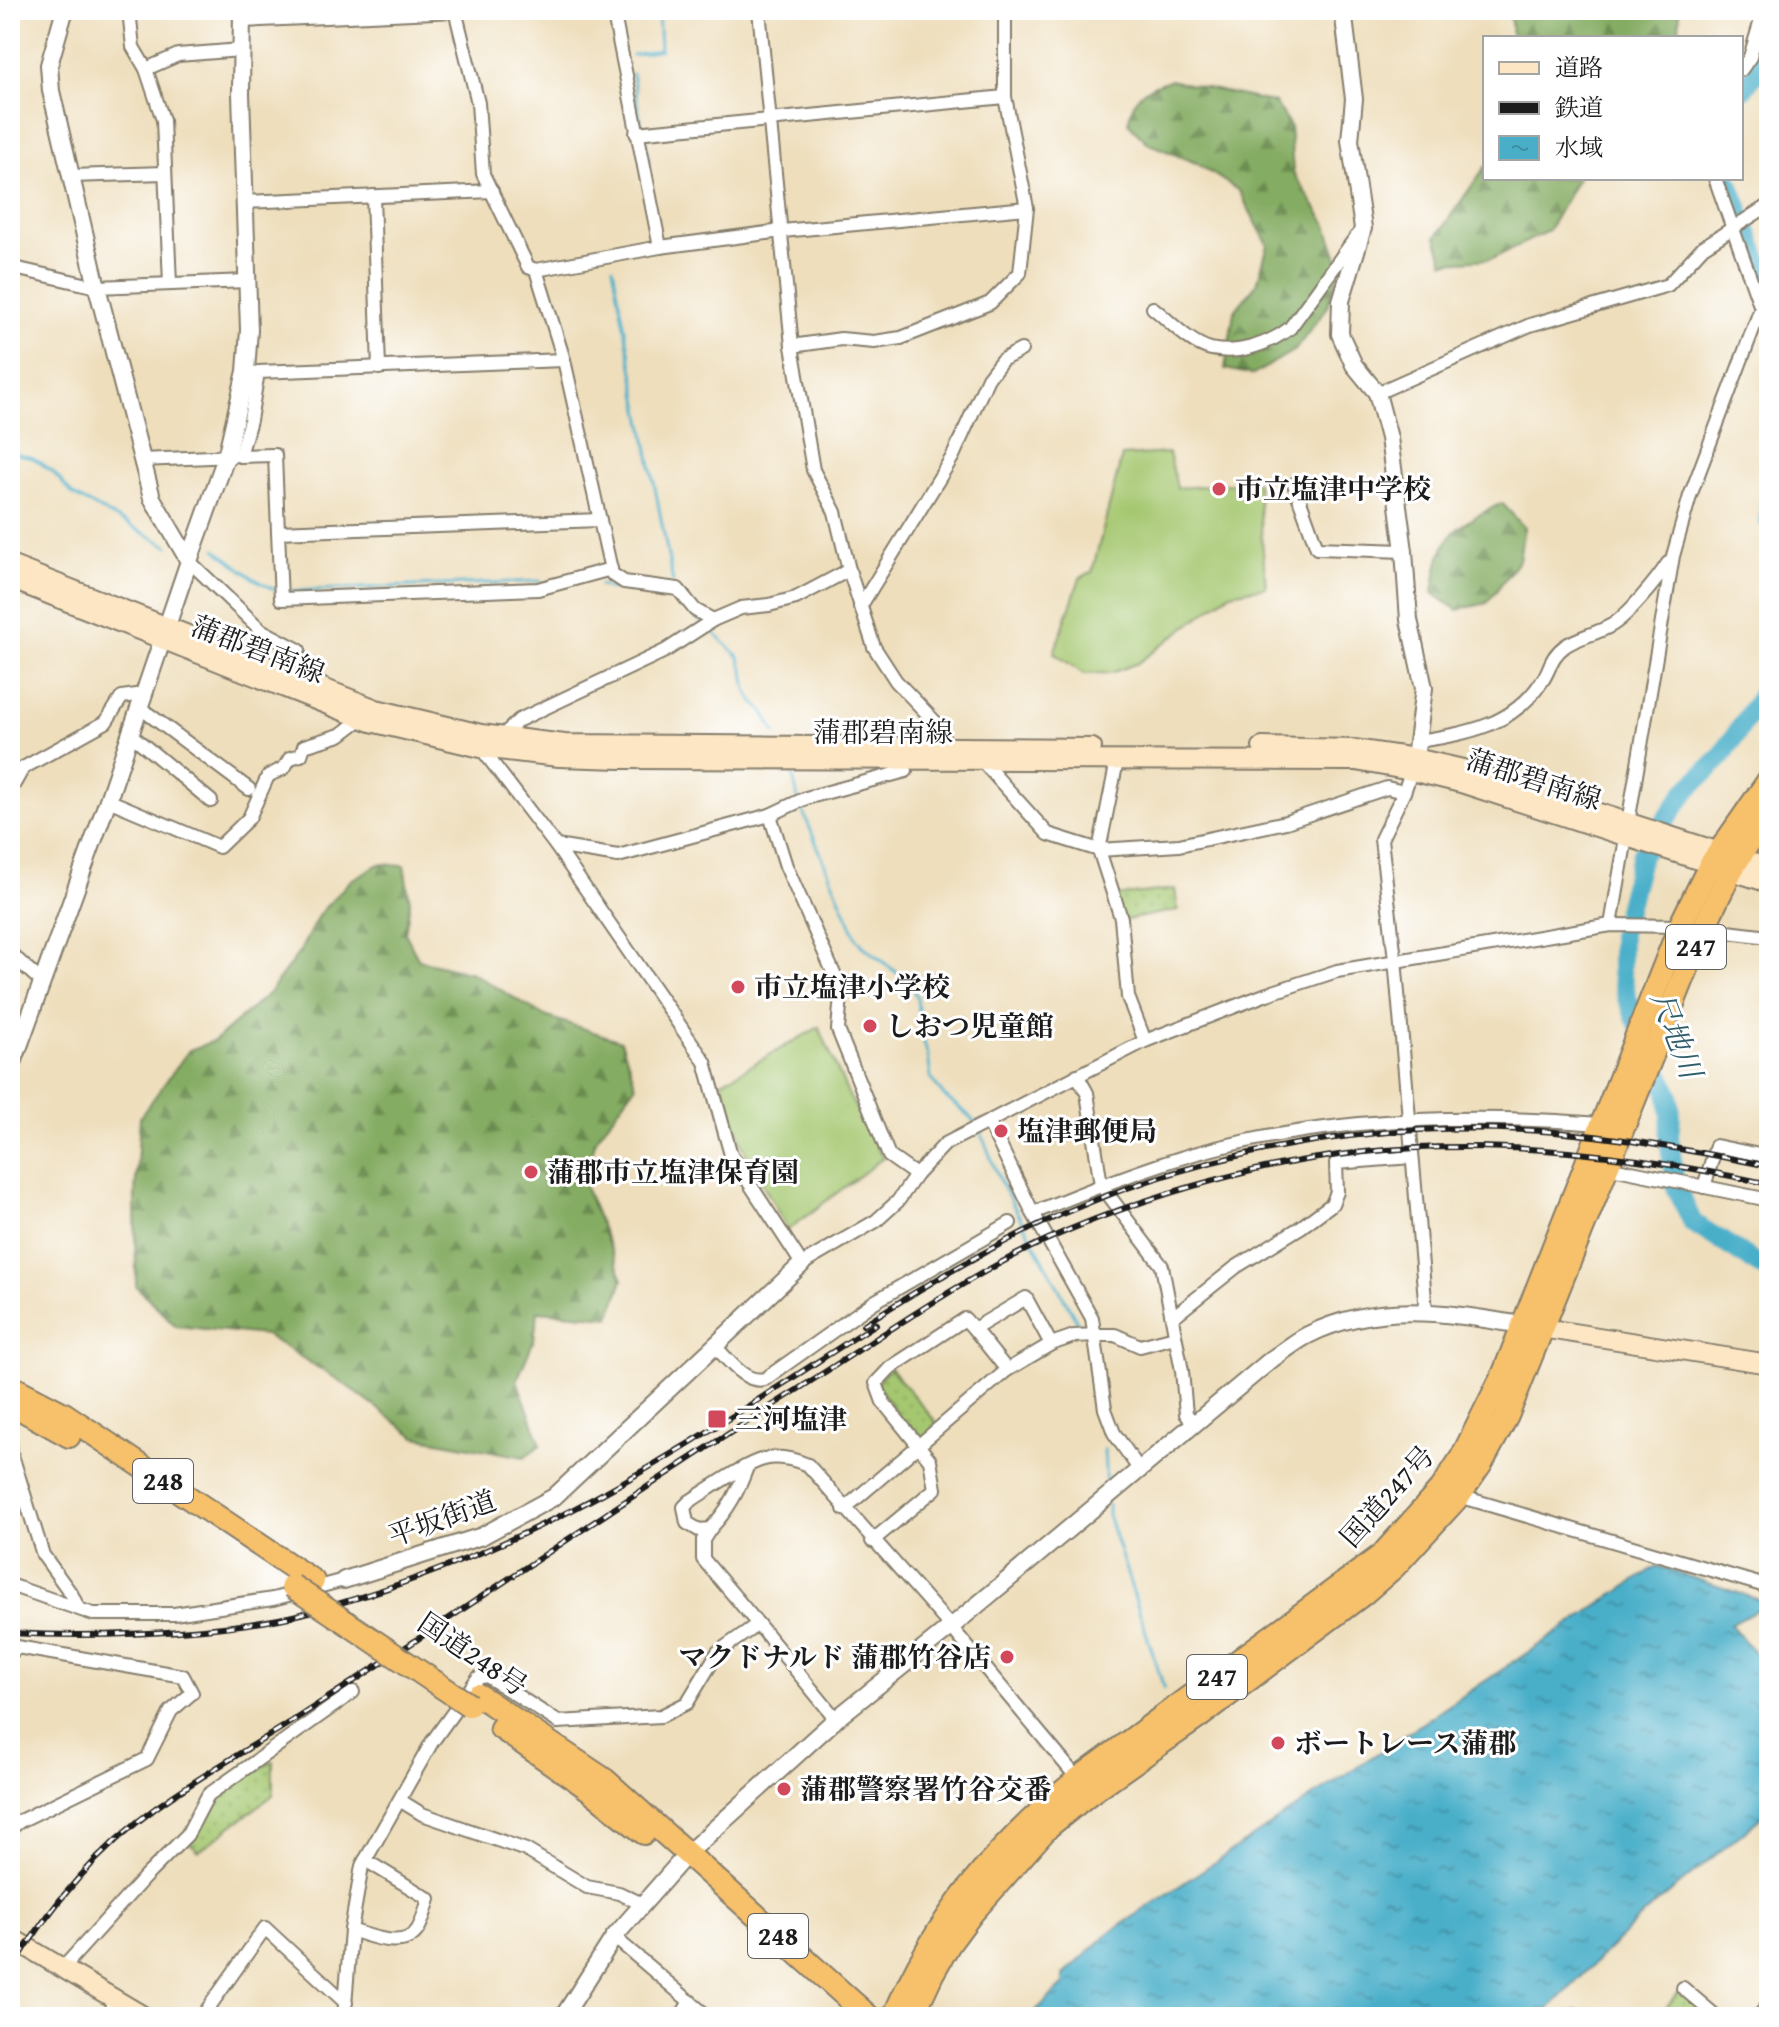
<svg xmlns="http://www.w3.org/2000/svg" width="1779" height="2027" font-family="'Gentium Book Plus','Noto Serif JP',serif">
<style>
.forest{fill:url(#forest-firs);stroke:#50643f;stroke-width:2}
.park{fill:url(#park-dots);stroke:#607246;stroke-width:2}
.pitch{fill:#a5c770;stroke:#607246;stroke-width:2}
.water{fill:url(#water-ripples);stroke:#326672;stroke-width:2}
.lines{fill:none;stroke-linecap:round;stroke-linejoin:round}
.stream{stroke:#49afc9;stroke-width:3}
.river{stroke:#49afc9;stroke-width:20}
.minor-casing{stroke:#857d6c;stroke-width:16}
.tertiary-casing{stroke:#857d6c;stroke-width:20}
.secondary-casing{stroke:#857d6c;stroke-width:22}
.trunk-casing{stroke:#857d6c;stroke-width:26}
.minor{stroke:#fff;stroke-width:12}
.tertiary{stroke:#fff;stroke-width:16}
.secondary{stroke:#fce6c4;stroke-width:18}
.trunk{stroke:#f7c06b;stroke-width:22}
.rail-casing{stroke:#1c1c1c;stroke-width:6}
.rail{stroke:#fff;stroke-width:3;stroke-dasharray:9;stroke-linecap:butt}
.trunk-bridge-casing{stroke:#857d6c;stroke-width:26;stroke-linecap:butt}
.trunk-bridge{stroke:#f7c06b;stroke-width:22}
.poi-dot{fill:#d1495b;stroke:#fff;stroke-width:3}
.labels{text-anchor:middle;stroke-width:6;stroke-linejoin:round;paint-order:stroke}
.shield{fill:#fff;stroke:#606060;stroke-width:2}
.shield-label{font-size:26px;font-weight:bold;fill:#1c1c1c}
.poi-label{font-size:28px;font-weight:bold;fill:#1c1c1c;stroke:#fff;text-anchor:start}
.street-label{font-size:28px;fill:#1c1c1c;stroke:#fff}
.water-label{font-size:30px;font-style:italic;fill:#305e6a;stroke:#fff}
</style>
<defs>
<pattern id="forest-firs" width="22" height="20" patternUnits="userSpaceOnUse" patternTransform="scale(2)"><rect width="22" height="20" fill="#84ac62"/><path d="M5 1l3.5 6h-7zM16 11l3.5 6h-7z" fill="#6b8b50"/></pattern>
<pattern id="park-dots" width="8" height="8" patternUnits="userSpaceOnUse" patternTransform="scale(2)"><rect width="8" height="8" fill="#a5c770"/><path d="M2 2h.1M6 6h.1" fill="none" stroke="#8daa60" stroke-width="1.8" stroke-linecap="round"/></pattern>
<pattern id="water-ripples" width="26" height="14" patternUnits="userSpaceOnUse" patternTransform="scale(2)"><rect width="26" height="14" fill="#49afc9"/><path d="M2 4q2-2 4 0t4 0M15 11q2-2 4 0t4 0" fill="none" stroke="#3c8ea2"/></pattern>
</defs>
<rect width="100%" height="100%" fill="#fff"/>
<filter id="ink" filterUnits="userSpaceOnUse"><feTurbulence type="fractalNoise" baseFrequency=".0125" numOctaves="2"/><feDisplacementMap in="SourceGraphic" scale="16" xChannelSelector="R" yChannelSelector="G"/><feConvolveMatrix kernelMatrix="1 2 1 2 8 2 1 2 1" color-interpolation-filters="sRGB"/></filter>
<filter id="wash" filterUnits="userSpaceOnUse"><feTurbulence type="fractalNoise" baseFrequency=".006" numOctaves="4" result="noise"/><feDisplacementMap in="SourceGraphic" scale="32" xChannelSelector="R" yChannelSelector="G"/><feGaussianBlur stdDeviation="1.8" result="paint"/><feColorMatrix in="noise" values="0 0 0 0 0 0 0 0 0 0 0 0 0 0 0 0 0 1.4 0 .05"/><feComposite in="paint" operator="in"/></filter>
<g filter="url(#wash)">
<rect width="100%" height="100%" fill="#eedebc"/>
<g class="forest">
<path d="M1510,10H1680L1679,33L1676,38H1512Z"/>
<path d="M1170,80L1275,103L1290,126L1293,173L1326,223L1341,267L1326,309L1296,349L1253,375L1225,369L1234,312L1257,283L1268,245L1239,191L1196,163L1149,144L1128,123C1134,93 1141,89 1170,80Z"/>
<path d="M1485,167V178H1578L1548,231L1492,259L1444,262L1436,237Z"/>
<path d="M1502,503L1524,527L1519,560L1487,603L1457,610L1433,593C1441,533 1451,529 1502,503Z"/>
<path d="M379,864L404,865L410,902L405,933L419,960L472,973L545,1016L621,1041L636,1085L594,1142L585,1187L623,1279L610,1317L538,1311L534,1340L517,1380L541,1445L524,1457L416,1437L343,1383L265,1335L176,1326L136,1286L135,1195L140,1117L189,1050L214,1041L269,993L300,951L319,914L351,880Z"/>
</g>
<g class="park">
<path d="M1175,889L1178,910L1121,921L1114,896Z"/>
<path d="M890,1368L940,1427L918,1447L876,1383Z"/>
<path d="M273,1761V1795L199,1851L190,1843L211,1798Z"/>
<path d="M1683,1988L1716,2017H1657Z"/>
</g>
<g class="pitch">
<path d="M1169,453L1177,488L1257,482L1266,587L1231,593L1138,663L1111,673L1084,674L1054,653L1080,578L1092,572L1122,456Z"/>
<path d="M819,1027L847,1092L883,1158L788,1230L746,1154L722,1082Z"/>
</g>
<path class="water" d="M1657,1566L1769,1603L1730,1624L1769,1669V1811L1644,1914L1541,2017H1029L1064,1984V1975L1109,1933Z"/>
<g class="lines">
<g class="stream">
<path d="M632,55L660,50L658,10"/>
<path d="M632,74L641,122"/>
<path d="M645,141L649,161"/>
<path d="M628,245L647,242"/>
<path d="M613,267L673,582"/>
<path d="M10,452L33,458L52,471L73,495L168,546"/>
<path d="M216,549L253,578L275,590"/>
<path d="M600,585L609,588L652,592"/>
<path d="M291,591L540,581"/>
<path d="M659,592C678,598 685,610 701,622"/>
<path d="M710,629L739,657L744,672L747,690L752,700L765,714L775,733"/>
<path d="M792,772L798,799"/>
<path d="M801,807L856,937L863,946L911,984L917,998L920,1029L928,1056L931,1078L944,1096L967,1114L976,1124"/>
<path d="M980,1130L1000,1181L1080,1327"/>
<path d="M1104,1449L1106,1490"/>
<path d="M1108,1505V1515L1164,1688"/>
</g>
<g class="river">
<path d="M1741,91L1756,73L1769,37"/>
<path d="M1727,178L1769,288"/>
<path d="M1769,504V521"/>
<path d="M1769,676L1761,696L1721,757L1686,791L1641,855L1621,933V972L1627,998L1669,1095L1671,1116L1669,1136L1675,1185L1693,1223L1769,1271"/>
</g>
</g>
</g>
<g filter="url(#ink)">
<g class="lines">
<defs>
<g id="minor">
<path d="M129,10L133,47L146,69L163,120L170,284"/>
<path d="M455,10L478,103L483,174L528,267L536,270L660,247L782,231L1027,208"/>
<path d="M613,10L660,247"/>
<path d="M759,10L792,346L813,470L835,512L849,570L874,647L896,681L940,727L947,751"/>
<path d="M242,21L456,11"/>
<path d="M146,69L178,55L241,50"/>
<path d="M1741,70L1750,57L1764,10"/>
<path d="M636,133L1005,97"/>
<path d="M71,176L165,173"/>
<path d="M373,196L379,368"/>
<path d="M243,202L492,191"/>
<path d="M10,267L97,287L247,281"/>
<path d="M536,270L564,360L612,574L624,582L678,589L695,610L713,620"/>
<path d="M1153,308C1170,321 1190,344 1211,349C1239,355 1269,344 1290,328L1356,237"/>
<path d="M792,346L841,339L874,342L901,338L990,303L1020,273L1027,208L1005,97V10"/>
<path d="M564,360L258,372L250,420L240,456L275,455L278,532L600,520"/>
<path d="M1377,393L1530,325L1668,285L1703,247L1769,205"/>
<path d="M142,460L233,456"/>
<path d="M1294,484L1317,548L1404,551"/>
<path d="M278,532L281,599L538,589L611,569"/>
<path d="M189,561L261,630L299,650"/>
<path d="M860,607L953,456L988,378L1002,360L1021,350"/>
<path d="M139,707L249,789"/>
<path d="M129,733L211,801"/>
<path d="M501,737L519,720L665,651L713,620L741,608L769,605L796,598L849,570"/>
<path d="M1419,741C1468,733 1513,726 1542,681C1551,669 1549,658 1565,646C1578,637 1596,634 1610,626C1626,618 1658,579 1668,563"/>
<path d="M481,748L556,846L705,1062L731,1155L802,1264L876,1221L898,1201L916,1175L945,1144L1145,1041L1267,994L1337,971L1611,925L1680,926"/>
<path d="M981,760L1048,834L1099,850L1179,845L1286,822L1387,788L1404,792"/>
<path d="M1117,761L1099,850L1121,918L1128,997L1145,1041"/>
<path d="M1414,764L1404,792L1381,839L1395,959L1426,1311"/>
<path d="M10,791L23,768L106,722L122,697L143,694"/>
<path d="M108,800L219,847L249,818L268,776L284,768L290,758L301,755L304,746L340,735L361,719"/>
<path d="M770,815L786,866L834,974L841,995L838,1030L889,1156L916,1175"/>
<path d="M1628,823L1673,556L1690,496L1761,308L1715,178"/>
<path d="M556,846L618,856L770,815L806,798L906,771L895,760"/>
<path d="M1611,925L1626,838"/>
<path d="M1703,929L1769,937"/>
<path d="M10,953L42,982"/>
<path d="M1077,1075L1087,1093L1101,1185L1162,1266L1182,1371L1186,1414L1193,1422"/>
<path d="M989,1123L1033,1213L1092,1318L1105,1409L1114,1433L1139,1469"/>
<path d="M1607,1167L1769,1200"/>
<path d="M1704,1187L1716,1146L1769,1157"/>
<path d="M1033,1213C1086,1191 1139,1170 1194,1154C1326,1117 1465,1113 1600,1124"/>
<path d="M1173,1317L1236,1267L1301,1227L1332,1204L1337,1192L1336,1163L1412,1157"/>
<path d="M714,1345C728,1359 744,1384 765,1379L874,1302L1010,1223"/>
<path d="M1007,1370L974,1329L1026,1298L1051,1344"/>
<path d="M10,1437L11,1452L43,1555L72,1595L78,1608"/>
<path d="M747,1467C738,1492 728,1510 710,1529L699,1530L687,1523L684,1507L690,1501C709,1489 744,1464 764,1459C779,1455 794,1459 808,1465L951,1627L1078,1779"/>
<path d="M1459,1496L1769,1587"/>
<path d="M844,1509L1007,1370L1051,1344L1074,1336L1096,1335H1115L1140,1346L1175,1337"/>
<path d="M710,1529L703,1540V1559L758,1624"/>
<path d="M872,1541L935,1489L930,1460L883,1402L876,1383L890,1368L965,1319L974,1329"/>
<path d="M10,1585L93,1614H174L273,1599L344,1580"/>
<path d="M10,1654L17,1647L183,1676L192,1693L171,1711L147,1759L20,1821L10,1829"/>
<path d="M401,1801L422,1814L526,1850L587,1887L619,1893L642,1904"/>
<path d="M351,1930C369,1936 405,1951 418,1929C423,1921 426,1908 429,1899L365,1860"/>
<path d="M614,1937L708,2017"/>
<path d="M62,1969L145,1877L187,1835L208,1795L353,1692"/>
<path d="M1683,1988L1717,2017"/>
<path d="M113,1997L111,2012L115,2017"/>
<path d="M202,2017L265,1928L346,2003"/>
<path d="M344,2017L351,1930L362,1866L432,1742L478,1678L487,1676L558,1722L661,1716L687,1703L718,1652L758,1624L836,1719"/>
<path d="M681,2017L690,2001"/>
<path d="M1571,2017L1574,2014"/>
<path d="M1758,2017L1769,2005"/>
</g>
<g id="tertiary">
<path d="M1343,10L1354,99L1350,140L1363,228L1341,301L1340,334L1354,365L1377,393L1389,438L1404,551L1409,620L1424,688L1415,758"/>
<path d="M189,561L226,457L246,371L249,330L241,94L242,10"/>
<path d="M10,1071L108,800L189,561L152,498L97,287L51,91L49,65L63,16L66,10"/>
<path d="M344,1580L482,1536L554,1497L802,1264"/>
<path d="M563,2017L614,1937L687,1854L836,1719L951,1627L1272,1359C1284,1351 1296,1341 1308,1335C1379,1300 1448,1313 1522,1325"/>
</g>
<g id="secondary">
<path d="M10,565L376,709L481,734L565,744L1092,748"/>
<path d="M10,579L371,722L481,748L559,757L621,759L1356,761L1411,771L1461,783L1769,883"/>
<path d="M1262,747L1354,749L1415,758L1463,769L1769,868"/>
<path d="M1529,1326L1769,1364"/>
<path d="M10,1937L145,2017"/>
</g>
<g id="trunk">
<path d="M10,1386L64,1414L313,1581"/>
<path d="M10,1403L69,1436"/>
<path d="M478,1695L605,1780L869,2017"/>
<path d="M501,1728L589,1789L644,1833"/>
<path d="M894,2017C935,1918 996,1846 1078,1779L1382,1555L1442,1488L1462,1457L1504,1373L1680,926L1710,865L1769,780"/>
<path d="M912,2017L932,1974L949,1944L972,1913L1049,1826L1090,1793L1200,1716L1363,1594L1394,1567L1459,1496L1481,1464L1507,1416L1703,929L1731,871L1769,809"/>
</g>
</defs>
<use href="#minor" class="minor-casing"/>
<use href="#tertiary" class="tertiary-casing"/>
<use href="#secondary" class="secondary-casing"/>
<use href="#trunk" class="trunk-casing"/>
<use href="#minor" class="minor"/>
<use href="#tertiary" class="tertiary"/>
<use href="#secondary" class="secondary"/>
<use href="#trunk" class="trunk"/>
<defs>
<g id="rail">
<path d="M863,1325C919,1289 976,1255 1036,1226C1183,1155 1362,1121 1524,1130C1607,1134 1688,1150 1769,1166"/>
<path d="M10,1633C75,1637 138,1635 204,1629C237,1626 273,1622 305,1613C392,1590 480,1556 560,1516C667,1462 774,1389 876,1324"/>
<path d="M10,1972C48,1909 97,1850 157,1807C199,1777 243,1752 286,1725C348,1685 411,1644 472,1603C582,1530 691,1457 803,1386C882,1336 960,1280 1046,1240C1110,1211 1179,1188 1247,1172C1421,1130 1596,1146 1769,1184"/>
</g>
</defs>
<use href="#rail" class="rail-casing"/>
<use href="#rail" class="rail"/>
<defs>
<path id="trunk-bridge" d="M292,1586L469,1705"/>
</defs>
<use href="#trunk-bridge" class="trunk-bridge-casing"/>
<use href="#trunk-bridge" class="trunk-bridge"/>
</g>
</g>
<g class="poi-dot">
<circle cx="1219" cy="489" r="8"/>
<circle cx="738" cy="987" r="8"/>
<circle cx="870" cy="1026" r="8"/>
<circle cx="1001" cy="1131" r="8"/>
<circle cx="531" cy="1172" r="8"/>
<rect x="707" y="1409" width="20" height="20" rx="4"/>
<circle cx="1007" cy="1657" r="8"/>
<circle cx="1278" cy="1743" r="8"/>
<circle cx="784" cy="1789" r="8"/>
</g>
<g class="labels">
<g class="shield">
<rect x="1666" y="925" width="60" height="44" rx="6"/>
<rect x="133" y="1459" width="60" height="44" rx="6"/>
<rect x="1187" y="1655" width="60" height="44" rx="6"/>
<rect x="748" y="1914" width="60" height="44" rx="6"/>
</g>
<g class="shield-label">
<text x="1696" y="956">247</text>
<text x="163" y="1490">248</text>
<text x="1217" y="1686">247</text>
<text x="778" y="1945">248</text>
</g>
<g class="poi-label">
<text x="1235" y="499">市立塩津中学校</text>
<text x="754" y="997">市立塩津小学校</text>
<text x="886" y="1036">しおつ児童館</text>
<text x="1017" y="1141">塩津郵便局</text>
<text x="547" y="1182">蒲郡市立塩津保育園</text>
<text x="735" y="1429">三河塩津</text>
<text x="991" y="1667" text-anchor="end">マクドナルド 蒲郡竹谷店</text>
<text x="1294" y="1753">ボートレース蒲郡</text>
<text x="800" y="1799">蒲郡警察署竹谷交番</text>
</g>
<g class="street-label">
<text transform="translate(258 649) rotate(21)" y="10">蒲郡碧南線</text>
<text x="883" y="742">蒲郡碧南線</text>
<text transform="translate(1534 779) rotate(18)" y="10">蒲郡碧南線</text>
<text transform="translate(1387 1496) rotate(-48)" y="10">国道247号</text>
<text transform="translate(442 1518) rotate(-20)" y="10">平坂街道</text>
<text transform="translate(473 1654) rotate(34)" y="10">国道248号</text>
</g>
<g class="water-label">
<text transform="translate(1676 1035) rotate(69)" y="10">尺地川</text>
</g>
</g>
<rect width="1779" height="2027" fill="none" stroke="#fff" stroke-width="40"/>
<rect x="1483" y="36" width="260" height="144" fill="#ffffff" stroke="#a4a4a4" stroke-width="2"/>
<rect x="1499" y="62" width="40" height="12" fill="#fce6c4" stroke="#a4a4a4" stroke-width="2"/>
<text x="1555" y="76" font-size="24" fill="#1c1c1c">道路</text>
<rect x="1499" y="102" width="40" height="12" fill="#1c1c1c" stroke="#a4a4a4" stroke-width="2"/>
<text x="1555" y="116" font-size="24" fill="#1c1c1c">鉄道</text>
<rect x="1499" y="136" width="40" height="24" fill="url(#water-ripples)" stroke="#a4a4a4" stroke-width="2"/>
<text x="1555" y="156" font-size="24" fill="#1c1c1c">水域</text>
</svg>
